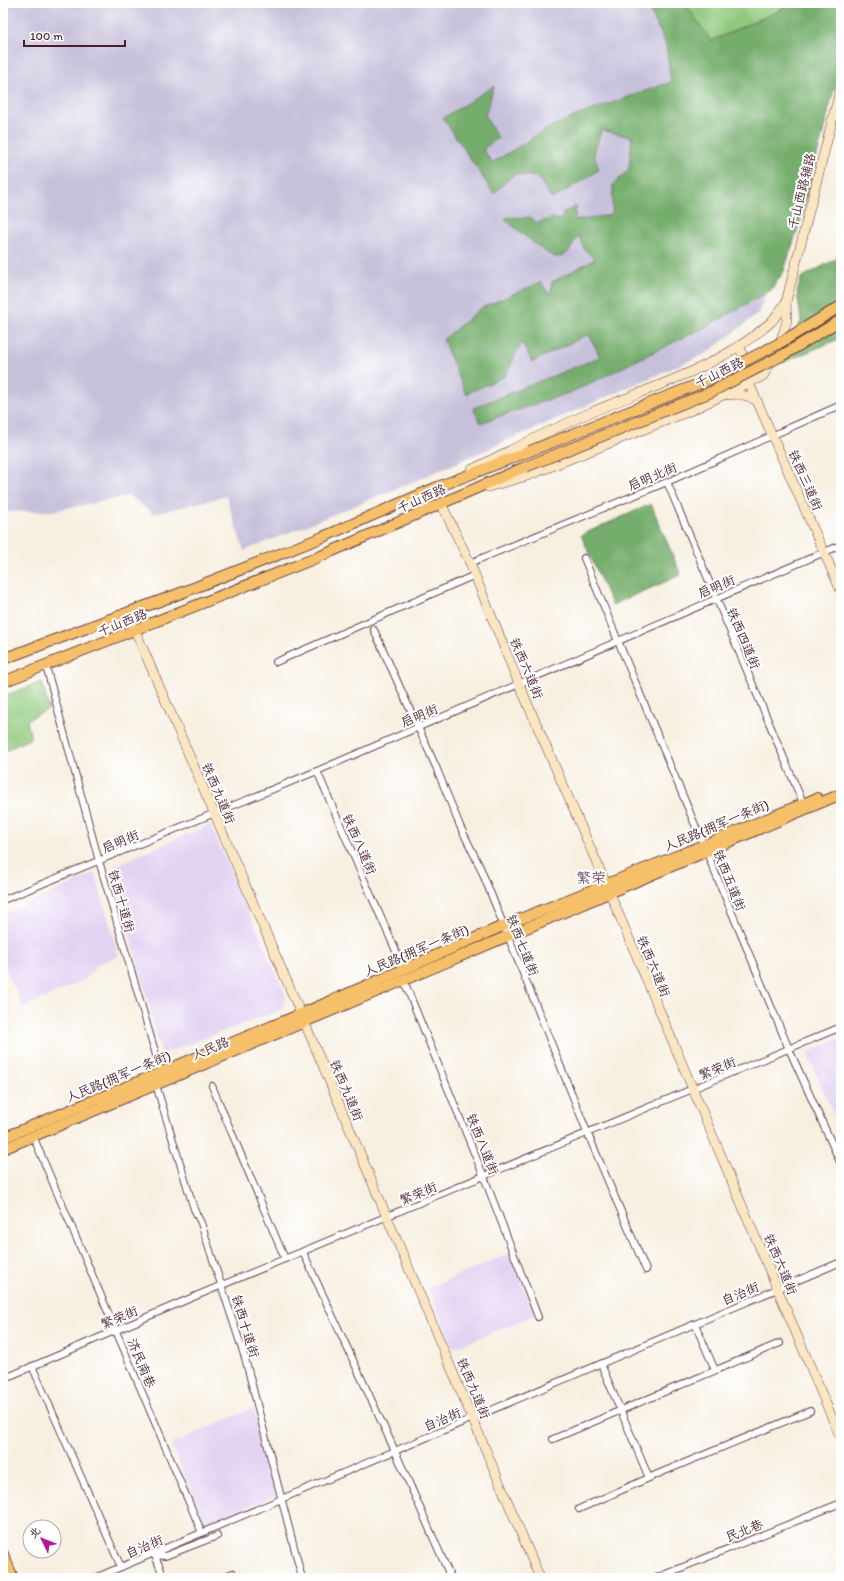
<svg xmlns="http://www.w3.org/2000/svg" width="844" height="1581" font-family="Itim,'LXGW WenKai TC',sans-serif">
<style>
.built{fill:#e3d3f2}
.industrial{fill:#c6c0da}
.green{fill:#90c97d;stroke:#6d7454}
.forest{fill:#74ad6c;stroke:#5f664c}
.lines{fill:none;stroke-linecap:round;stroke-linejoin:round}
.street-casing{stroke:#643e46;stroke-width:8}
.secondary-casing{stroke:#643e46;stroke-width:10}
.primary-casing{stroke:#643e46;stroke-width:12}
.street{stroke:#fff;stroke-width:6}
.secondary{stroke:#fbe6c4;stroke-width:9}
.primary{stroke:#f6c06b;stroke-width:10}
.primary-bridge-casing{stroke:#643e46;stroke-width:12;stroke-linecap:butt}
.primary-bridge{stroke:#f6c06b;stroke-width:10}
.labels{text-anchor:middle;stroke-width:4;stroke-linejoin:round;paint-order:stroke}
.street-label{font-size:13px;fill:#4a1f2b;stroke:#fff}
.quarter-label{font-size:15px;fill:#755169;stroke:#fff}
</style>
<rect width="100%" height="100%" fill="#fff"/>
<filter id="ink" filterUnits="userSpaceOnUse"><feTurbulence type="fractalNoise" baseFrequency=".025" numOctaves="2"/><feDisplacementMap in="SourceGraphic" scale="8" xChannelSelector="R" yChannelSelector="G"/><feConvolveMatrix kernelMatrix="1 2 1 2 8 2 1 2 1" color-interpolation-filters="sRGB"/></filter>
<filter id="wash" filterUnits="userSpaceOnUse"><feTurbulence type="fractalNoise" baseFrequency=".012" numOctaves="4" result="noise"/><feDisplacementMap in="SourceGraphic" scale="16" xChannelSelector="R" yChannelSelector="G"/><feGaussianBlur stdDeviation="0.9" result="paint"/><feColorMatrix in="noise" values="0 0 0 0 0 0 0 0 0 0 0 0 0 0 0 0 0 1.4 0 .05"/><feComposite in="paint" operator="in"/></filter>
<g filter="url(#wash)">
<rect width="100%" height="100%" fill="#f7f0e1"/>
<g class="built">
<path d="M210,824L286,996L283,1009L162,1054L112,867Z"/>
<path d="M95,873L119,956L98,964L86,979L23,1008L3,963V915Z"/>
<path d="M841,1038V1132L807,1053Z"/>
<path d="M510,1253L535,1315L453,1349L428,1288Z"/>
<path d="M253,1408L276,1495L205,1525L171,1444Z"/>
</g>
<path class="industrial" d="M3,3H841V35L776,267L758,314L707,353L415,481L244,551L226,496L154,514L129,496L52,511L3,512Z"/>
<g class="green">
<path d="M685,3H796L711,41Z"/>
<path d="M42,682L49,709L27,720L31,738L3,752V696Z"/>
</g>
<g class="forest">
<path d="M646,3H685L711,41L796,3H837L841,7V63L800,222L784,271L771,290L711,324L574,391L480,423L473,408L600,357L589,334L532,362L522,342L505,376L466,394L443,340L481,308L541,282L548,293L551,292L552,282L595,259L584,249L579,236C572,241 573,251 564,255C563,256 557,257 555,257C546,255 515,227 505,220L507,217L515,218L531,217L537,223L553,218L559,220L563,217V213L576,206L575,220L612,215L613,185L629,169L632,137L601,130L594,154L599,170L552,199L538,177L514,174L494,194L443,118L494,86L485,116L498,138L483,149L492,163L552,126L586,112L671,82L666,44Z"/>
<path d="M841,256V338L782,363L801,321L797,292L801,278Z"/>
<path d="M651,504L681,575L612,605L581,535Z"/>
</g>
</g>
<g filter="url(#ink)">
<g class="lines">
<defs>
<g id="street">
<path d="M667,482L803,803"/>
<path d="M584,558L618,641L789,1049L841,1164"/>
<path d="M470,563L667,482L841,405"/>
<path d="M374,630L436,767L460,826L480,867L588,1134L646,1270"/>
<path d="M276,662L475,575"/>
<path d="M46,666L99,861L161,1072"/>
<path d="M317,771C345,837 374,903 404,969"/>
<path d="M3,900L317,771L841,545"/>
<path d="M404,981L484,1177L538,1317"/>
<path d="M156,1085L194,1209L201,1223L245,1358L302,1578"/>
<path d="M212,1086L285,1259"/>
<path d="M33,1136L202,1533"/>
<path d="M303,1252L395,1451L451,1578"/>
<path d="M695,1324L715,1370"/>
<path d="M601,1364L649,1478"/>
<path d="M32,1366L121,1567"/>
<path d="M3,1379L191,1298L841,1027"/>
<path d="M553,1439L780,1343"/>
<path d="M579,1509L660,1473L810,1411"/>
<path d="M154,1553L164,1578"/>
<path d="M154,1555L165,1556L217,1536"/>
<path d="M95,1578L841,1262"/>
<path d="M221,1578L233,1573"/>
<path d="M656,1578L841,1503"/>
</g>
<g id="secondary">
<path d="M740,346L749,383L841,591"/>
<path d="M728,395C738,393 748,395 757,401"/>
<path d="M471,470C511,450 551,429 592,412C653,386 722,367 772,321C777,316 782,308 786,302"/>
<path d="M488,487L527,476L692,410L763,376L777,352L787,321L786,302L841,86"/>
<path d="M441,503L470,563L519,684L606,884L841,1439"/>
<path d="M128,614L301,1014L540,1578"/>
</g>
<g id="primary">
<path d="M3,659L181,593L323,537L435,488L530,451"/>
<path d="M3,682L321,556L525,467"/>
<path d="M3,1138L301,1014L503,926L704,845L817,798"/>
<path d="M3,1149C283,1031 562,914 841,794"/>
<path d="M3,1554L13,1578"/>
</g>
</defs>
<use href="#street" class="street-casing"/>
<use href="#secondary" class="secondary-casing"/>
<use href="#primary" class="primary-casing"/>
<use href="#street" class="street"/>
<use href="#secondary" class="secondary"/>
<use href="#primary" class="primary"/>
<defs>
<g id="primary-bridge">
<path d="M530,451L706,381L778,344L841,306"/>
<path d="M525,467L711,392L783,355L841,320"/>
</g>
</defs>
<use href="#primary-bridge" class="primary-bridge-casing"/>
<use href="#primary-bridge" class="primary-bridge"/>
</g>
</g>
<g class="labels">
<g class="street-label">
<text transform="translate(801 191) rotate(-76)" y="5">千山西路辅路</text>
<text transform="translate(719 372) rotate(-26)" y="5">千山西路</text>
<text transform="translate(652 476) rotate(-23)" y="5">启明北街</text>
<text transform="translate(806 480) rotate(66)" y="5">铁西三道街</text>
<text transform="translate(421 498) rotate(-24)" y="5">千山西路</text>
<text transform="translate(716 586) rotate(-23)" y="5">启明街</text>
<text transform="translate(122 622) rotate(-22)" y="5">千山西路</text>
<text transform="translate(744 638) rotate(67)" y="5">铁西四道街</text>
<text transform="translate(527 668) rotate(67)" y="5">铁西六道街</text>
<text transform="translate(419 715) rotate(-23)" y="5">启明街</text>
<text transform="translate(219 793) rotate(67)" y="5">铁西九道街</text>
<text transform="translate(716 825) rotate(-23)" y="5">人民路(拥军一条街)</text>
<text transform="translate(120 841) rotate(-23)" y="5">启明街</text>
<text transform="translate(360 844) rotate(66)" y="5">铁西八道街</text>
<text transform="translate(730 880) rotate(68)" y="5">铁西五道街</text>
<text transform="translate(122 901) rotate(74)" y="5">铁西十道街</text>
<text transform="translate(523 945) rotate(68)" y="5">铁西七道街</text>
<text transform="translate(416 950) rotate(-23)" y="5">人民路(拥军一条街)</text>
<text transform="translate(654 966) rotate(67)" y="5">铁西六道街</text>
<text transform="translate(210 1048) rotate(-23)" y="5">人民路</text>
<text transform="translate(717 1068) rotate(-23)" y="5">繁荣街</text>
<text transform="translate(118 1076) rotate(-23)" y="5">人民路(拥军一条街)</text>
<text transform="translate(347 1090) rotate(67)" y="5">铁西九道街</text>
<text transform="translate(483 1144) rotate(68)" y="5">铁西八道街</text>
<text transform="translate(418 1193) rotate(-23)" y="5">繁荣街</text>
<text transform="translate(781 1264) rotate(67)" y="5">铁西六道街</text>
<text transform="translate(740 1293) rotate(-23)" y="5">自治街</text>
<text transform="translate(119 1317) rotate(-23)" y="5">繁荣街</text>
<text transform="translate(246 1326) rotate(73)" y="5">铁西十道街</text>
<text transform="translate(142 1363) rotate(67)" y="5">济民南巷</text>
<text transform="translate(474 1388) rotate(67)" y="5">铁西九道街</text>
<text transform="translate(442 1419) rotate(-23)" y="5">自治街</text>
<text transform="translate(744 1530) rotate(-22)" y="5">民北巷</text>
<text transform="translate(144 1546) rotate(-23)" y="5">自治街</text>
</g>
<g class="quarter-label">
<text x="591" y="883">繁荣</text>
</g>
</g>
<rect width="844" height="1581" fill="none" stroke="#fff" stroke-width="16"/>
<g transform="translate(42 1539) rotate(313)"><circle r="19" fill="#ffffff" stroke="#b7a5aa"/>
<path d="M0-3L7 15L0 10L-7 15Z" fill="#b5179e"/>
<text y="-6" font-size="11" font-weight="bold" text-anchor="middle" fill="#4a1f2b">北</text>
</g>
<path d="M24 40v6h101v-6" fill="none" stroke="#4a1f2b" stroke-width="2"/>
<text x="30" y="40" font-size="12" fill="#4a1f2b" stroke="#ffffff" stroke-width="3" paint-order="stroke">100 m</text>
</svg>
